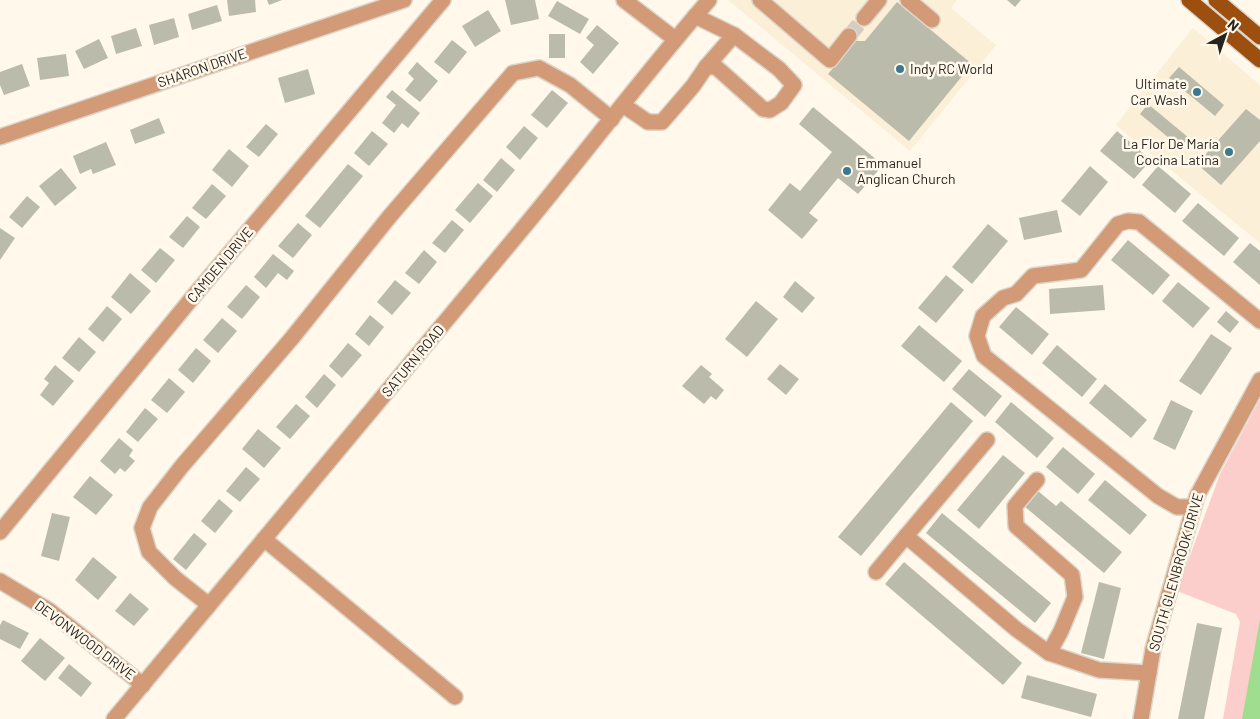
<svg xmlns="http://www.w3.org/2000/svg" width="1260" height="719" font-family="Barlow,sans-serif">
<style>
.built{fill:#fcefd8}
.green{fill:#fbcecb}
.water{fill:#a1dd8e}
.building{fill:#babbaa}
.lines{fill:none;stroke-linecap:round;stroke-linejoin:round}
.minor-tunnel{stroke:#d4cec2;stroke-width:15;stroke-dasharray:15 8;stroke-linecap:butt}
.minor-casing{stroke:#dcd6ca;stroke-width:18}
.major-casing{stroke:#dcd6ca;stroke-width:18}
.minor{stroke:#d39a78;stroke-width:15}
.major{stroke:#9d4f10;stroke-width:15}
.poi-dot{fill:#3b798f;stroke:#fff8eb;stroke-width:2}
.labels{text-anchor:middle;stroke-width:5;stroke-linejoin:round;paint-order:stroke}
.street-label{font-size:14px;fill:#27241e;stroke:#fff8eb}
.poi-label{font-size:14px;fill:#27241e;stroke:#fff8eb;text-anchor:start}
</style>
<rect width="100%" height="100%" fill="#fff8eb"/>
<g class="built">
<path d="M728,0H957L951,8L996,45L910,151Z"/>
<path d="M1193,28L1260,85V243L1116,125Z"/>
</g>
<path class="green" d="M1260,399V719H1223L1240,622L1236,614L1177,591L1220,474Z"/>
<path class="water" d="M1260,619V719H1242Z"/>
<g class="building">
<path d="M227,0H255L256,12L229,16Z"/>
<path d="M267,0H282L269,5Z"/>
<path d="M505,0H535L539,19L511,25Z"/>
<path d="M1007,0H1021L1015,7Z"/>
<path d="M557,1L589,19L580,34L548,16Z"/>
<path d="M897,2L972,64L909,141L828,74L856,41H865Z"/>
<path d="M217,5L222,21L192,30L188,14Z"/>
<path d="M488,10L501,31L475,47L462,26Z"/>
<path d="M174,18L179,37L154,45L149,25Z"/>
<path d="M597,25L619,43L593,74L580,62L594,45L586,38Z"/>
<path d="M136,28L142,46L116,54L111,36Z"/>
<rect x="549" y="34" width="16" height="24"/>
<path d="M99,39L108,58L84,69L75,51Z"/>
<path d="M452,40L467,52L449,74L434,62Z"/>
<path d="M66,54L69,76L40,80L37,58Z"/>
<path d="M417,62L438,81L420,102L405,90L414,79L408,73Z"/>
<path d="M22,64L30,86L4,95L0,85V72Z"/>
<path d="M1179,67L1224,105L1215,116L1169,78Z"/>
<path d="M308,69L315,94L285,103L278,78Z"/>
<path d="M392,90L420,113L408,128L402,123L394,133L382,123L396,105L386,97Z"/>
<path d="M552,90L568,103L547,128L531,115Z"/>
<path d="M1148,104L1189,138L1181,148L1140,114Z"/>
<path d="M813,107L883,165L858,194L838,178L809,213L818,220L802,239L768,210L790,183L800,191L832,152L799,124Z"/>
<path d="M1246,109L1260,120V141L1221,185L1197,164Z"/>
<path d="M159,118L165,133L135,144L130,130Z"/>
<path d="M266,124L278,134L259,157L246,147Z"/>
<path d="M524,126L538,138L520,160L506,147Z"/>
<path d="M372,131L388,144L369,166L354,153Z"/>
<path d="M1117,131L1151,160L1134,179L1100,151Z"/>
<path d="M106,142L116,165L93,174L91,169L80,174L73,156Z"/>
<path d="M229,149L249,166L232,187L212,170Z"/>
<path d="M501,158L515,170L497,192L483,180Z"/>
<path d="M348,164L363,176L320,228L305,216Z"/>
<path d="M1090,166L1108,182L1080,216L1061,201Z"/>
<path d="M1158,166L1191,194L1175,213L1142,185Z"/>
<path d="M61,168L77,188L55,206L39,186Z"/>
<path d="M478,183L493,196L470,223L455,210Z"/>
<path d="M212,184L226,196L206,219L192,208Z"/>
<path d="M27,196L40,207L22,228L9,217Z"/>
<path d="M1198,203L1239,238L1224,256L1182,221Z"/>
<path d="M1057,210L1062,232L1024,240L1019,218Z"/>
<path d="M187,216L200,227L183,248L169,237Z"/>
<path d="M452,220L464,230L445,253L432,243Z"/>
<path d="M298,223L312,235L293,258L278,246Z"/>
<path d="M988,224L1008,241L972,284L952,267Z"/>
<path d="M0,228L15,238L0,260Z"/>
<path d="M1128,240L1170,275L1153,295L1111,260Z"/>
<path d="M1250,243L1260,251V285L1233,262Z"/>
<path d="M160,248L175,260L156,283L141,270Z"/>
<path d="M424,250L437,262L419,284L405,273Z"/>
<path d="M273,254L294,271L287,280L278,273L266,288L254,277Z"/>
<path d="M130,273L151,291L131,314L111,297Z"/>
<path d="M946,275L964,290L936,323L918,308Z"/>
<path d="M395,280L411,293L392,315L377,302Z"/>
<path d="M795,281L815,298L802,313L783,297Z"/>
<path d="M1178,282L1210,308L1193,328L1162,301Z"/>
<path d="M246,285L260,297L242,319L227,307Z"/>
<path d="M1103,285L1105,310L1050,314L1049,289Z"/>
<path d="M756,301L778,319L747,357L725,339Z"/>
<path d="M107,306L122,319L103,342L88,329Z"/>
<path d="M1016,307L1049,334L1032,355L999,327Z"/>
<path d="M1226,311L1239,322L1230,333L1217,322Z"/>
<path d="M370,315L384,327L369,346L355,334Z"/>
<path d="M222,318L237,331L218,353L203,340Z"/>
<path d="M919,325L962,361L944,382L901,346Z"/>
<path d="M1211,334L1232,348L1201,395L1179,381Z"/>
<path d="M79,337L96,352L79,372L62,358Z"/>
<path d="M348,343L362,355L342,378L329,366Z"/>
<path d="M1057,345L1097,379L1082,397L1042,363Z"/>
<path d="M196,348L211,361L193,383L178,370Z"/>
<path d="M780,364L799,379L786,395L767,379Z"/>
<path d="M55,365L74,381L53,406L40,395L49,383L44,379Z"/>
<path d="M701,365L712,374L709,377L724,390L716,400L711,396L704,404L682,386Z"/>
<path d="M969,369L1002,396L985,417L952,389Z"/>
<path d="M324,374L336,385L317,408L305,397Z"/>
<path d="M169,378L185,392L167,413L151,400Z"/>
<path d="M1105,384L1147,420L1131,438L1089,403Z"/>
<path d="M1171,400L1193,411L1175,450L1153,439Z"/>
<path d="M951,402L973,421L861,556L838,537Z"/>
<path d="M1011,402L1054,438L1037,458L995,422Z"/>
<path d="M296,404L310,416L290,439L276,427Z"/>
<path d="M145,408L158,419L138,442L126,432Z"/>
<path d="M258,429L281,448L264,468L242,449Z"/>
<path d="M119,438L133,450L129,456L135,461L125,472L120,468L115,474L100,461Z"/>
<path d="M1063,447L1095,474L1078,494L1046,467Z"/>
<path d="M1003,455L1025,473L979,529L957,510Z"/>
<path d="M246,467L260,479L240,502L226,491Z"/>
<path d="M90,476L113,495L96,515L73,497Z"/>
<path d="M1105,480L1147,515L1130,535L1088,500Z"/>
<path d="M1038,491L1056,506L1061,501L1122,552L1104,573L1024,506Z"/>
<path d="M219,499L233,511L215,533L201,521Z"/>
<path d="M52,513L70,517L59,561L41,556Z"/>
<path d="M942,513L1051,603L1035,623L926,533Z"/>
<path d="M194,533L207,544L186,570L173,559Z"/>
<path d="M93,557L117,577L98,600L75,580Z"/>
<path d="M904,562L1022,663L1003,685L885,584Z"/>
<path d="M1099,582L1121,588L1104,659L1081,653Z"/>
<path d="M130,593L149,609L134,626L115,611Z"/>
<path d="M3,620L29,633L20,649L0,639V625Z"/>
<path d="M1197,623L1222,628L1204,719H1178Z"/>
<path d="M40,638L65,658L45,681L21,661Z"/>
<path d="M69,664L92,683L81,697L58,678Z"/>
<path d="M1027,675L1097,694L1091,717L1021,698Z"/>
</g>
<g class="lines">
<path class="minor-tunnel" d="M849,36L864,18"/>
<defs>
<g id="minor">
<path d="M624,0L675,39"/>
<path d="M760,0L830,60L849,36"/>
<path d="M908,0L932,20"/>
<path d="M864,18L879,0"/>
<path d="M706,67L734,35"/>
<path d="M623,105L648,122H662L693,86L706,67H716L763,109L770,110L781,103L794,85L779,69L734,35L695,16"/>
<path d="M0,137L404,0"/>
<path d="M987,440L906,536L1016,629L1049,653L1099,670L1149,673"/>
<path d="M1037,480L1015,506L1016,526L1072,575L1075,597L1061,631L1049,653"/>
<path d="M1193,507H1177L1158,496L984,356L977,336L983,316L1003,298L1016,294L1033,276L1081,270L1118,224L1128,221L1139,222L1260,321"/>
<path d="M0,532L197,292L443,0"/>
<path d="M264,539L455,697"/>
<path d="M876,572L906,536"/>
<path d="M0,581L50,611L143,685"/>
<path d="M209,605L175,578L149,552L142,528L150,507L182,466L292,338L390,216L513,73L539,68L570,85L612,119"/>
<path d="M114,719C249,557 385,395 519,233C583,156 643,76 709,0"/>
<path d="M1141,719L1153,649L1197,496L1260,380"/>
</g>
<g id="major">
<path d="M1189,0L1260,60"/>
<path d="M1216,0L1260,37"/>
</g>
</defs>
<use href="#minor" class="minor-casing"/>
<use href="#major" class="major-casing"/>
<use href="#minor" class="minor"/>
<use href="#major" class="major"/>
</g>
<g class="poi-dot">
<circle cx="900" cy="69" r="5"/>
<circle cx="1197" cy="92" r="5"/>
<circle cx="1229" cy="152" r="5"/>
<circle cx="847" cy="171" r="5"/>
</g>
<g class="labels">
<g class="street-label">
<text transform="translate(202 68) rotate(-19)" y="5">SHARON DRIVE</text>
<text transform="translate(220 265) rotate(-50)" y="5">CAMDEN DRIVE</text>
<text transform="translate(413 361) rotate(-50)" y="5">SATURN ROAD</text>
<text transform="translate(1176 572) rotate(-74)" y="5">SOUTH GLENBROOK DRIVE</text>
<text transform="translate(85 640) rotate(37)" y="5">DEVONWOOD DRIVE</text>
</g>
<g class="poi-label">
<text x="910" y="74">Indy RC World</text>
<text x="1187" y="89" text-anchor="end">Ultimate<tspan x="1187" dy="16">Car Wash</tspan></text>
<text x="1219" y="149" text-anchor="end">La Flor De María<tspan x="1219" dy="16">Cocina Latina</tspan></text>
<text x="857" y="168">Emmanuel<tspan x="857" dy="16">Anglican Church</tspan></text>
</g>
</g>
<g transform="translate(1225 35) rotate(40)" stroke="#fff8eb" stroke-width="4" paint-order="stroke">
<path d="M0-4L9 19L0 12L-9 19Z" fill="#27241e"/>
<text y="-8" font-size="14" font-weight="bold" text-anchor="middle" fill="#27241e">N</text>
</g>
</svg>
